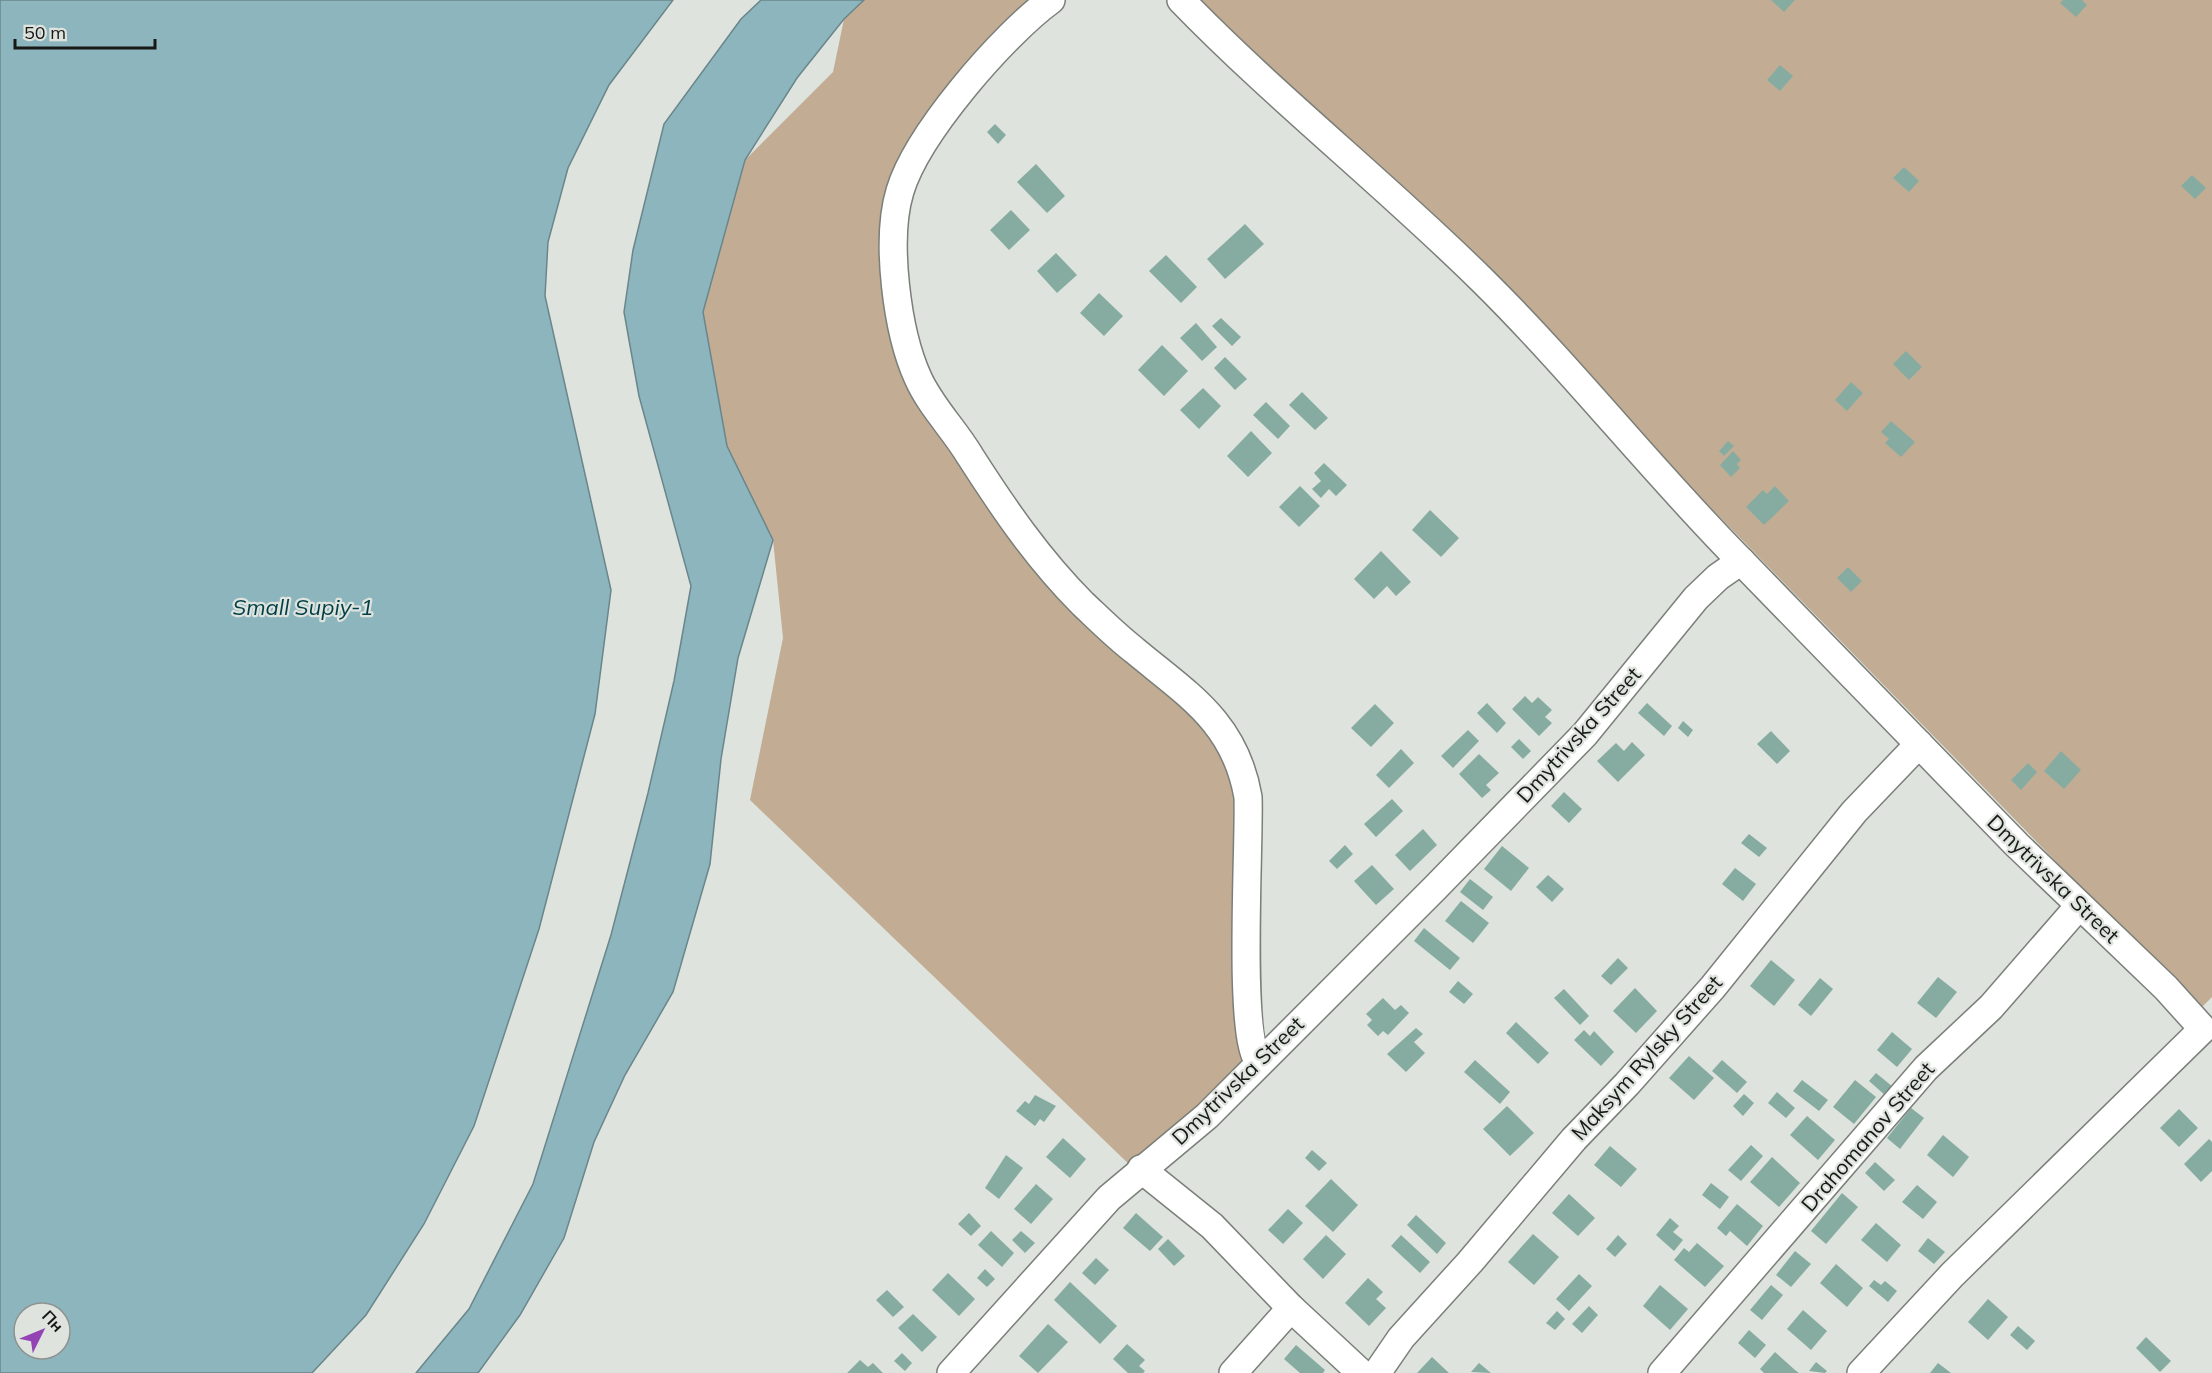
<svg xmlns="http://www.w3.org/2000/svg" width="2212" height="1373" font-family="Mulish,sans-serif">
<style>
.green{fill:#c2ad94}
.water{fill:#8db5bd;stroke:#6a868b;stroke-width:1.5;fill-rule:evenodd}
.building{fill:#86aca1}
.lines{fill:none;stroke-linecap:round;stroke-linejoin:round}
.minor-casing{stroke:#7b7f7a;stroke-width:30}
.minor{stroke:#fff;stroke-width:27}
.labels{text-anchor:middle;stroke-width:4.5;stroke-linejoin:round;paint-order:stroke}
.street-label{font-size:21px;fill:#171917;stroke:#dee3dd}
.water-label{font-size:22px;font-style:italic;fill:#003f48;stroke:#dee3dd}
</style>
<rect width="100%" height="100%" fill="#dee3dd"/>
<g class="green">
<path d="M864,0H1041L916,145L894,332L990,503L1215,730L1240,787L1249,1061L1134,1169L750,800L783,638L773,540L727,447L703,312L745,160L833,72L844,19Z"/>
<path d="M1195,0H2212V997L2200,1009L1623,418Z"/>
</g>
<g class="water">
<path d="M0,0H673L609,85L568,168L548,242L545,296L611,590L595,714L539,929L474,1126L424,1224L366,1315L312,1373H0ZM24,1313H60V1349H24Z"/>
<path d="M761,0H864L844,19L797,78L745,160L703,312L727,446L773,540L738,658L721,759L710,864L673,992L625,1075L594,1142L564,1238L520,1315L478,1373H416L469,1309L533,1184L611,935L648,793L674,681L691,586L639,396L624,312L633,250L664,124L741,19Z"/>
</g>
<g class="building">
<path d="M1771,0H1795L1784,12Z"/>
<path d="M2063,0H2082L2087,5L2076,17L2060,3Z"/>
<path d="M1780,65L1793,76L1780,91L1767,80Z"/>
<path d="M995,124L1006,135L998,144L987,132Z"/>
<path d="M1036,164L1065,196L1047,213L1017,182Z"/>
<path d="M1904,167L1919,181L1909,192L1893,178Z"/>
<path d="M2192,175L2206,188L2195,199L2181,186Z"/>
<path d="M1011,210L1030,230L1009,250L990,230Z"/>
<path d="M1245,224L1264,244L1225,279L1207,259Z"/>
<path d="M1056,253L1077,275L1057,293L1037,271Z"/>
<path d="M1166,255L1197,287L1181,303L1149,271Z"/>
<path d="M1099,293L1123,316L1104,336L1080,313Z"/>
<path d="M1221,318L1241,337L1232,346L1212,326Z"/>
<path d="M1196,323L1217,347L1202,361L1180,338Z"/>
<path d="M1162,345L1188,371L1164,396L1138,370Z"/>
<path d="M1906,351L1922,367L1909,380L1893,364Z"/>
<path d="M1225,357L1247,379L1235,390L1214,368Z"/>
<path d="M1851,382L1863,393L1847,411L1835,400Z"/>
<path d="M1203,388L1221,406L1199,429L1180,410Z"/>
<path d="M1302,392L1328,418L1315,430L1289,405Z"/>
<path d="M1266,402L1290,426L1278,439L1253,415Z"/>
<path d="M1891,421L1915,442L1901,457L1885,443L1889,439L1881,432Z"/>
<path d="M1251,431L1272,453L1248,477L1227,456Z"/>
<path d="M1728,441L1734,446L1724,456L1719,451Z"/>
<path d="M1733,451L1741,460L1737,464L1740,468L1731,477L1720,465Z"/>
<path d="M1324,463L1347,485L1336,496L1329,489L1321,498L1312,489L1321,481L1314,473Z"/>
<path d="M1300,486L1320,506L1299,527L1279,507Z"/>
<path d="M1775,486L1789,501L1764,525L1746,507L1763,490L1767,494Z"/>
<path d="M1430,510L1459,538L1441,557L1412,530Z"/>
<path d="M1381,551L1411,582L1396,596L1387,586L1374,599L1354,579Z"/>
<path d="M1848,567L1862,581L1851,592L1837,578Z"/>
<path d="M1525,696L1532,703L1538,697L1552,710L1545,717L1552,723L1539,736L1512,709Z"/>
<path d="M1487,703L1506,723L1497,733L1477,713Z"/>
<path d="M1647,703L1672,726L1664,736L1638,713Z"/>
<path d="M1375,704L1394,723L1371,747L1351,728Z"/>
<path d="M1683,721L1693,730L1688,737L1678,728Z"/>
<path d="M1468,730L1479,741L1453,768L1441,756Z"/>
<path d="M1771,731L1790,751L1777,764L1757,744Z"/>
<path d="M1519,739L1531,751L1523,759L1511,747Z"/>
<path d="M1632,742L1645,755L1618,782L1597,761L1616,743L1624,751Z"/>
<path d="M1401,749L1414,763L1389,788L1376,775Z"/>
<path d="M2061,751L2081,770L2064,789L2044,771Z"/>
<path d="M1479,754L1499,773L1486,785L1491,790L1482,798L1459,774Z"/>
<path d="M2028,763L2037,772L2021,790L2011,780Z"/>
<path d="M1564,792L1582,809L1569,823L1551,806Z"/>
<path d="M1392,799L1403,811L1376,837L1364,824Z"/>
<path d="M1423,829L1437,845L1410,871L1395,855Z"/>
<path d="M1749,834L1767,848L1759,857L1741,843Z"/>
<path d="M1345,845L1353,854L1337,869L1329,861Z"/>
<path d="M1502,846L1529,868L1511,891L1484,869Z"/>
<path d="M1372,865L1394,889L1376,905L1354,881Z"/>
<path d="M1735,868L1756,884L1743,901L1722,884Z"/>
<path d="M1548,875L1564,889L1552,902L1536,887Z"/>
<path d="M1470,879L1493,897L1483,910L1460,892Z"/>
<path d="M1461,901L1489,923L1473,943L1445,921Z"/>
<path d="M1424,928L1460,958L1450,970L1414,941Z"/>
<path d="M1618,958L1628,968L1611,985L1601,976Z"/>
<path d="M1771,960L1795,980L1774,1006L1750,986Z"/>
<path d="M1938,977L1957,992L1936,1018L1917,1003Z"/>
<path d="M1820,978L1833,989L1811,1016L1798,1005Z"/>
<path d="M1458,981L1473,994L1464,1004L1449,992Z"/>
<path d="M1635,988L1657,1011L1636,1033L1613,1011Z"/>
<path d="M1564,989L1589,1016L1580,1025L1554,998Z"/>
<path d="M1383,998L1395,1010L1401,1005L1409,1013L1388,1035L1383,1031L1378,1036L1367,1025L1372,1020L1366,1014Z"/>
<path d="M1516,1022L1549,1053L1538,1064L1506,1033Z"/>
<path d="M1416,1028L1423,1034L1414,1042L1425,1053L1406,1072L1387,1054Z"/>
<path d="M1584,1030L1590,1036L1594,1031L1614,1052L1601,1066L1574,1040Z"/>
<path d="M1892,1032L1912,1049L1897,1067L1877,1050Z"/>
<path d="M1689,1056L1714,1078L1694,1100L1669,1078Z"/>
<path d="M1475,1060L1510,1092L1500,1104L1464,1072Z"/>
<path d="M1722,1060L1747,1082L1737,1093L1712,1071Z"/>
<path d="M1876,1073L1893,1087L1886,1096L1869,1081Z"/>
<path d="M1802,1080L1828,1100L1819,1111L1793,1091Z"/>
<path d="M1855,1080L1876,1097L1854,1124L1833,1107Z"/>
<path d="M1777,1092L1795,1108L1786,1118L1768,1103Z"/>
<path d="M1744,1094L1754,1103L1743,1116L1733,1106Z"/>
<path d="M1035,1095L1056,1106L1044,1122L1040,1119L1035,1126L1016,1111L1025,1101L1029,1104Z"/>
<path d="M1507,1106L1534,1133L1510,1156L1483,1129Z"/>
<path d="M1911,1108L1924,1118L1900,1149L1887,1138Z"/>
<path d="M2179,1109L2198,1128L2179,1147L2160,1128Z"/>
<path d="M1807,1116L1835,1140L1818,1160L1790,1135Z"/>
<path d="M1943,1135L1969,1157L1953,1177L1927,1155Z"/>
<path d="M1063,1138L1086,1159L1070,1178L1046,1157Z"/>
<path d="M2209,1139L2212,1142V1171L2201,1182L2184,1164Z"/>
<path d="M1751,1145L1763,1156L1741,1181L1728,1170Z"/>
<path d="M1610,1146L1637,1169L1621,1187L1594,1165Z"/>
<path d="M1312,1150L1327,1163L1319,1171L1305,1158Z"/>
<path d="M1006,1155L1023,1168L999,1199L985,1188Z"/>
<path d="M1772,1157L1800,1183L1779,1207L1750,1182Z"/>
<path d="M1875,1162L1895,1180L1884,1191L1865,1173Z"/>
<path d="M1331,1179L1358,1205L1333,1232L1305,1206Z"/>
<path d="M1711,1183L1729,1197L1720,1209L1702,1195Z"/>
<path d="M1036,1184L1053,1199L1031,1224L1014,1209Z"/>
<path d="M1917,1185L1937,1202L1923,1219L1902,1202Z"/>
<path d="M1842,1193L1858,1207L1826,1244L1811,1231Z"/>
<path d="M1569,1194L1595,1218L1578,1236L1552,1213Z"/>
<path d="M1737,1204L1763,1226L1747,1246L1730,1231L1726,1236L1717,1228Z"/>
<path d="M1288,1209L1303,1223L1283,1244L1268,1230Z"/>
<path d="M969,1213L981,1226L971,1236L958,1224Z"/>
<path d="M1136,1213L1163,1237L1150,1251L1123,1228Z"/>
<path d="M1416,1215L1446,1243L1437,1254L1407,1225Z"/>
<path d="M1670,1218L1679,1226L1673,1232L1683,1240L1674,1251L1656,1235Z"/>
<path d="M1876,1223L1901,1245L1887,1262L1861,1240Z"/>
<path d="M991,1231L1014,1253L1002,1267L978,1245Z"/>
<path d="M1021,1231L1035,1243L1025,1253L1012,1240Z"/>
<path d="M1533,1234L1559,1257L1534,1285L1508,1262Z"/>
<path d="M1326,1235L1346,1254L1323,1279L1303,1259Z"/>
<path d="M1401,1235L1430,1262L1420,1273L1391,1246Z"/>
<path d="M1618,1235L1627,1244L1615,1257L1606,1249Z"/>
<path d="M1928,1238L1945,1252L1934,1264L1918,1251Z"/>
<path d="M1168,1239L1185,1256L1174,1266L1158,1249Z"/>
<path d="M1697,1243L1724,1266L1705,1287L1674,1260L1684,1248L1689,1252Z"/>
<path d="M1795,1251L1811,1264L1791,1287L1776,1275Z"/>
<path d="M1096,1258L1109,1270L1095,1285L1082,1273Z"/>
<path d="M1836,1264L1863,1288L1847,1307L1820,1283Z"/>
<path d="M985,1269L995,1279L987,1287L977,1278Z"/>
<path d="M948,1273L975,1299L959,1316L932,1290Z"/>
<path d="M1579,1274L1592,1286L1569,1311L1556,1299Z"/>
<path d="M1368,1278L1383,1292L1376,1299L1386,1308L1369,1326L1345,1303Z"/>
<path d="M1874,1280L1881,1285L1885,1281L1897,1291L1888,1302L1869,1286Z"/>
<path d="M1070,1282L1117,1326L1100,1344L1054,1300Z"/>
<path d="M1660,1285L1688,1309L1670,1330L1643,1306Z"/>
<path d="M1771,1285L1783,1295L1762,1320L1750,1310Z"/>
<path d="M887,1290L904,1307L893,1317L876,1300Z"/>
<path d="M1988,1299L2008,1317L1988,1340L1968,1322Z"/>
<path d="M1589,1306L1598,1315L1582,1333L1572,1324Z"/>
<path d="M1803,1310L1827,1331L1811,1350L1787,1329Z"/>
<path d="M1557,1311L1565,1319L1555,1330L1546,1323Z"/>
<path d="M913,1314L937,1337L922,1352L898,1328Z"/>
<path d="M1048,1324L1068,1342L1038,1373L1019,1356Z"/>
<path d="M2018,1326L2035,1341L2027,1350L2010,1335Z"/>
<path d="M1749,1330L1766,1345L1755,1358L1738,1343Z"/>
<path d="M2146,1337L2171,1361L2160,1372L2136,1348Z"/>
<path d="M1127,1344L1145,1360L1139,1366L1145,1371L1143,1373H1128L1113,1359Z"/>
<path d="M1296,1345L1325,1370L1323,1373H1300L1284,1359Z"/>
<path d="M1775,1352L1795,1370L1799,1373H1764L1760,1369Z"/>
<path d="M902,1353L912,1363L905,1371L894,1361Z"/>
<path d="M1432,1357L1449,1373H1417Z"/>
<path d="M860,1360L868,1367L873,1363L883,1373H847Z"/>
<path d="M1816,1362L1827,1371L1825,1373L1809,1371Z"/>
<path d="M1479,1363L1491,1373L1471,1372Z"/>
<path d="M1938,1363L1951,1373H1930Z"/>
</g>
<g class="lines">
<defs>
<g id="minor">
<path d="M1051,0C1003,35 917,134 900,191C885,240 897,332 918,378C931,407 954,429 970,456C1004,509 1038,559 1083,604C1100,620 1116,636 1134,650C1188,695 1235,722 1248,797C1250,841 1237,1038 1259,1062"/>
<path d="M1181,0C1277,99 1385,184 1483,281C1573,370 1652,471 1741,561"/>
<path d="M1141,1169L1212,1226L1291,1308L1361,1373"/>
<path d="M951,1373L1109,1198L1207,1116L1435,888L1585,734L1696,598L1718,577L1741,561L2017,845L2166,988L2203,1029L1952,1275L1861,1373"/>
<path d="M1233,1373L1291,1308"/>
<path d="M1377,1373L1401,1338L1470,1262L1574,1139L1627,1084L1713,987L1854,812L1919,744"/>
<path d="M1662,1373L1926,1068L1991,1007L2079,906"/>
</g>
</defs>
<use href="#minor" class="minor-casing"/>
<use href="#minor" class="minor"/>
</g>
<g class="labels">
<g class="street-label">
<text transform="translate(1579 735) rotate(-48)" y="7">Dmytrivska Street</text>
<text transform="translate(2053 879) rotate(44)" y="7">Dmytrivska Street</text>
<text transform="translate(1647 1058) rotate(-48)" y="7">Maksym Rylsky Street</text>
<text transform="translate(1238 1081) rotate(-44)" y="7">Dmytrivska Street</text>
<text transform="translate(1868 1137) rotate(-49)" y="7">Drahomanov Street</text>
</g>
<g class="water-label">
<text x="303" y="615">Small Supiy-1</text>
</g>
</g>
<g transform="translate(42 1331) rotate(47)"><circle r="28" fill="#dee3dd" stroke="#8e928e" stroke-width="1.5"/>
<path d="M0-4.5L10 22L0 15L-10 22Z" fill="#9343b3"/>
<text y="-9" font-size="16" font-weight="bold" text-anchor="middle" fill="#171917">Пн</text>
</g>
<path d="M15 39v9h140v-9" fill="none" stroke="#171917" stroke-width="3"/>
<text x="24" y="39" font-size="18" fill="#171917" stroke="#dee3dd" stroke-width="4.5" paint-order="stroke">50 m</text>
</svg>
